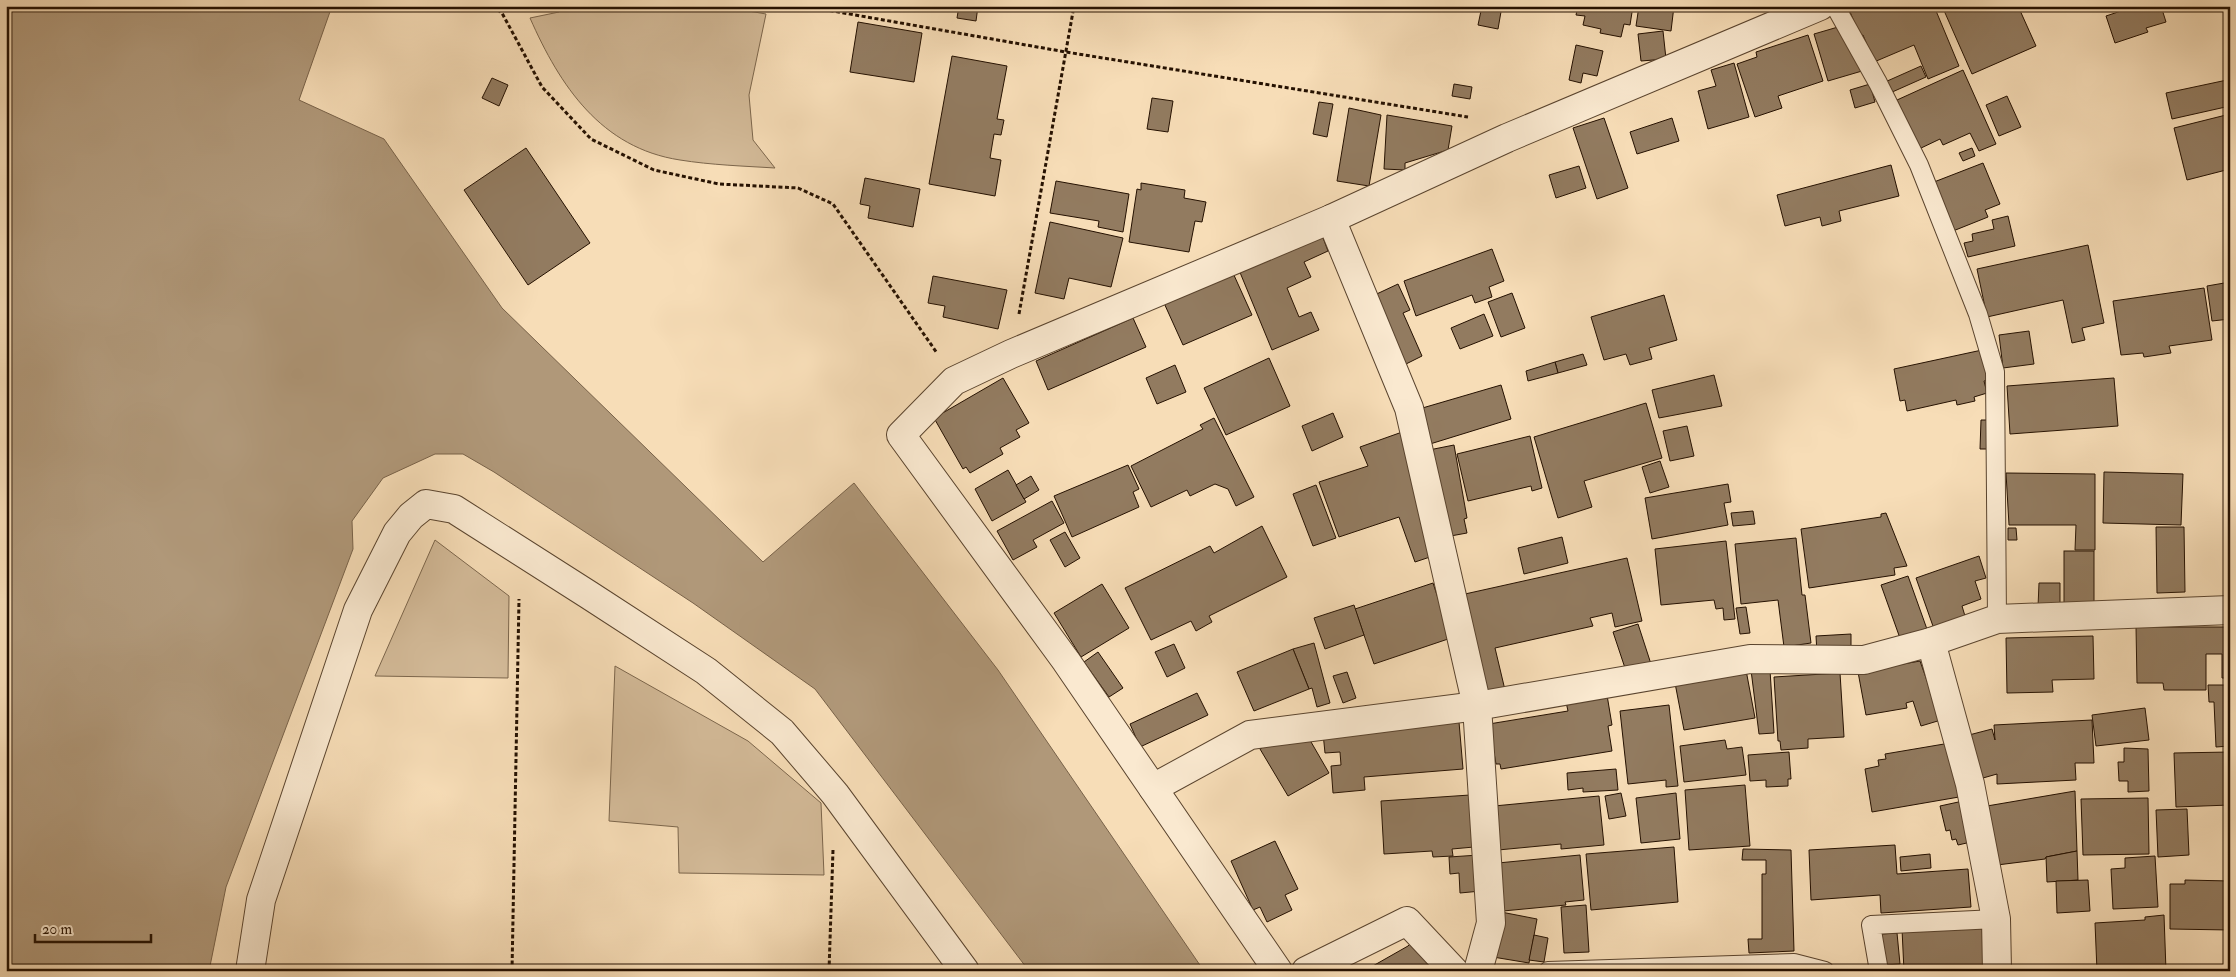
<svg xmlns="http://www.w3.org/2000/svg" width="2236" height="977" font-family="'IM FELL Double Pica',serif">
<style>
.green{fill:#d3ba98;stroke:#7c664c}
.water{fill:#b09879;stroke:#786249}
.building{fill:#927b60;stroke:#251101}
.lines{fill:none;stroke-linecap:round;stroke-linejoin:round}
.lane-casing{stroke:#5a442e;stroke-width:20}
.street-casing{stroke:#5a442e;stroke-width:30}
.path{stroke:#251101;stroke-width:3;stroke-dasharray:4 2.5;stroke-linecap:butt}
.lane{stroke:#fae9d0;stroke-width:18}
.street{stroke:#fae9d0;stroke-width:28}
</style>
<rect width="100%" height="100%" fill="#f7ddb7"/>
<filter id="stains"><feTurbulence type="fractalNoise" baseFrequency=".004" numOctaves="4"/><feColorMatrix values="0 0 0 0 .2 0 0 0 0 .09 0 0 0 0 .02 0 0 0 .5 -.17"/></filter>
<radialGradient id="worn" r=".72"><stop offset=".6" stop-color="#630" stop-opacity="0"/><stop offset="1" stop-color="#630" stop-opacity=".3"/></radialGradient>
<g class="green">
<path d="M559,6H720L766,14L749,95L753,140L775,168C743,166 711,165 680,160C601,148 560,86 530,18L559,12Z"/>
<path d="M435,540L509,596L508,678L375,676Z"/>
<path d="M615,666L748,741L821,803L824,875L679,873L678,827L609,821Z"/>
</g>
<path class="water" d="M6,6H332L299,100L384,139L502,308L763,562L854,483L998,670L1204,971H1029L815,689L693,603L494,472L463,454H435L383,478L352,521L353,549L226,887L209,971H6Z"/>
<g class="building">
<path d="M918,6H945L944,11Z"/>
<path d="M959,6H978L976,21L957,18Z"/>
<path d="M1482,6H1502L1498,29L1478,25Z"/>
<path d="M1578,6H1633L1630,25L1624,24L1621,37L1600,33L1601,29L1583,25L1585,16L1576,15Z"/>
<path d="M1639,6H1674L1671,31L1636,26Z"/>
<path d="M1851,6H1934L1959,66L1928,79L1914,45L1874,62L1863,35L1860,36L1848,7Z"/>
<path d="M1942,6H2018L2036,46L1972,74Z"/>
<path d="M2136,6H2161L2166,22L2146,28L2148,32L2115,43L2106,16Z"/>
<path d="M858,22L922,33L914,82L850,72Z"/>
<path d="M1838,27L1862,71L1828,81L1814,34Z"/>
<path d="M1663,31L1666,59L1641,61L1638,34Z"/>
<path d="M1808,35L1823,81L1778,96L1782,108L1755,117L1737,64L1757,57L1756,52Z"/>
<path d="M1576,45L1603,51L1597,76L1583,73L1581,83L1569,80Z"/>
<path d="M952,56L1007,66L997,119L1004,120L1001,135L994,134L990,158L1001,160L995,196L929,184Z"/>
<path d="M1734,63L1749,117L1708,129L1698,91L1716,86L1711,70Z"/>
<path d="M1921,66L1926,77L1890,93L1885,82Z"/>
<path d="M1963,70L1996,144L1979,151L1970,133L1943,145L1940,139L1919,149L1897,100Z"/>
<path d="M492,78L508,85L499,106L482,98Z"/>
<path d="M2227,80L2230,106L2172,119L2166,93Z"/>
<path d="M1454,84L1472,87L1470,99L1452,96Z"/>
<path d="M1870,84L1875,102L1855,108L1850,90Z"/>
<path d="M2007,96L2021,127L1999,136L1986,105Z"/>
<path d="M1152,98L1173,101L1168,132L1147,129Z"/>
<path d="M1319,102L1333,104L1327,137L1313,134Z"/>
<path d="M1349,108L1381,115L1369,186L1337,181Z"/>
<path d="M2230,114V169L2187,180L2174,128Z"/>
<path d="M1387,115L1452,126L1448,150L1405,163V170L1384,169Z"/>
<path d="M1604,118L1628,188L1597,199L1573,128Z"/>
<path d="M1672,118L1679,141L1637,154L1630,132Z"/>
<path d="M526,148L590,243L528,285L464,190Z"/>
<path d="M1972,148L1975,156L1963,161L1959,153Z"/>
<path d="M1983,163L2000,204L1985,210L1988,217L1953,231L1934,182Z"/>
<path d="M1891,165L1899,196L1839,211L1841,221L1822,226L1820,217L1785,226L1777,195Z"/>
<path d="M1579,166L1586,188L1556,198L1549,175Z"/>
<path d="M865,178L920,189L913,227L868,218L870,206L860,204Z"/>
<path d="M1056,181L1129,194L1123,232L1098,227L1099,221L1050,213Z"/>
<path d="M1141,183L1185,190L1184,198L1206,202L1202,222L1195,221L1189,252L1129,242L1137,189L1141,190Z"/>
<path d="M2008,216L2015,246L1968,257L1964,243L1973,241L1972,234L1994,229L1992,220Z"/>
<path d="M1050,222L1123,238L1111,287L1069,278L1064,299L1035,293Z"/>
<path d="M1322,235L1328,251L1304,262L1311,277L1287,288L1299,317L1311,312L1319,330L1272,350L1239,270Z"/>
<path d="M2088,245L2104,323L2082,328L2085,340L2072,343L2063,300L1987,317L1977,269Z"/>
<path d="M1492,249L1504,281L1489,287L1492,297L1475,303L1472,295L1416,316L1404,281Z"/>
<path d="M1233,273L1252,315L1183,345L1164,303Z"/>
<path d="M933,276L1007,290L998,329L943,317L945,306L928,303Z"/>
<path d="M2230,282V319L2212,321L2207,286Z"/>
<path d="M1398,284L1410,310L1403,313L1422,356L1400,367L1366,299Z"/>
<path d="M2204,288L2212,340L2169,346L2171,353L2144,357L2143,353L2121,355L2113,301Z"/>
<path d="M1512,293L1525,328L1501,337L1488,302Z"/>
<path d="M1664,295L1677,340L1649,348L1652,359L1630,365L1626,354L1604,360L1591,317Z"/>
<path d="M1484,314L1493,336L1460,349L1451,328Z"/>
<path d="M1133,318L1146,347L1048,390L1036,361Z"/>
<path d="M2029,331L2034,364L2003,368L1999,335Z"/>
<path d="M1982,350L1989,380L1984,381L1987,393L1974,397L1975,401L1957,405L1956,400L1907,411L1905,400L1900,401L1894,369Z"/>
<path d="M1583,354L1587,365L1558,373L1555,362Z"/>
<path d="M1269,358L1290,406L1226,435L1204,388Z"/>
<path d="M1555,362L1558,373L1528,381L1526,371Z"/>
<path d="M1175,365L1186,392L1157,404L1146,378Z"/>
<path d="M1714,375L1722,406L1659,418L1652,390Z"/>
<path d="M1003,378L1029,423L1016,430L1020,437L1000,448L1003,454L970,473L966,467L963,469L934,418Z"/>
<path d="M2114,378L2118,426L2010,434L2007,386Z"/>
<path d="M1501,385L1511,419L1430,444L1419,409Z"/>
<path d="M1646,403L1662,458L1584,481L1592,507L1558,518L1534,437Z"/>
<path d="M1333,413L1343,437L1312,451L1302,426Z"/>
<path d="M1214,418L1254,497L1236,506L1228,489L1215,484L1190,496L1187,490L1151,507L1131,466L1203,429L1200,425Z"/>
<path d="M1981,420H1993V449H1980Z"/>
<path d="M1687,426L1694,456L1670,461L1663,431Z"/>
<path d="M1405,431L1430,557L1415,562L1399,517L1339,537L1319,482L1368,466L1360,447Z"/>
<path d="M1530,436L1542,488L1532,491L1531,486L1468,501L1457,454Z"/>
<path d="M1454,445L1467,518L1464,519L1467,533L1445,537L1429,450Z"/>
<path d="M1660,461L1669,487L1650,493L1642,467Z"/>
<path d="M1128,465L1139,489L1133,492L1139,507L1072,537L1054,496Z"/>
<path d="M1008,470L1026,502L992,521L975,489Z"/>
<path d="M2104,472L2183,474L2181,525L2103,523Z"/>
<path d="M2006,473L2095,474V550H2075L2076,525H2009Z"/>
<path d="M1031,476L1039,490L1024,499L1016,485Z"/>
<path d="M1728,484L1731,502L1724,503L1728,525L1652,539L1645,498Z"/>
<path d="M1316,485L1336,538L1313,546L1293,494Z"/>
<path d="M1052,501L1064,523L1033,540L1037,547L1013,560L997,531Z"/>
<path d="M1753,511L1755,524L1733,526L1731,513Z"/>
<path d="M1886,513L1907,566L1894,568L1895,575L1809,588L1801,529L1881,517V514Z"/>
<path d="M1262,526L1287,577L1209,616L1212,622L1196,631L1191,621L1151,640L1125,588L1210,546L1214,553Z"/>
<path d="M2156,527H2184L2185,592L2157,593Z"/>
<path d="M2008,528H2016L2017,540H2008Z"/>
<path d="M1065,532L1080,558L1065,567L1050,540Z"/>
<path d="M1562,537L1568,563L1524,574L1518,548Z"/>
<path d="M1796,538L1802,595H1805L1811,643L1784,647L1778,600L1741,604L1735,544Z"/>
<path d="M1726,541L1735,619L1724,620L1723,608L1716,609L1714,600L1661,605L1655,549Z"/>
<rect x="2064" y="551" width="30" height="57"/>
<path d="M1979,556L1986,578L1975,581L1981,599L1962,606L1965,616L1934,629L1916,578Z"/>
<path d="M1627,558L1642,621L1615,627L1612,613L1590,618L1593,626L1495,648L1505,690L1481,695L1456,596Z"/>
<path d="M1908,576L1928,632L1901,641L1881,585Z"/>
<path d="M1433,583L1451,638L1374,664L1355,609Z"/>
<path d="M2039,583H2060V607H2038Z"/>
<path d="M1102,584L1129,628L1081,657L1054,613Z"/>
<path d="M1354,605L1364,635L1325,649L1314,618Z"/>
<path d="M1746,607L1750,633L1740,634L1736,608Z"/>
<path d="M1638,624L1651,664L1626,671L1613,632Z"/>
<path d="M2136,627H2230V678H2222V654H2206V690H2164L2163,683H2137Z"/>
<path d="M1851,634V651L1817,653L1816,636Z"/>
<path d="M2093,636L2094,679L2052,680L2053,692L2007,693L2006,638Z"/>
<path d="M1314,643L1330,703L1317,707L1312,688L1309,689L1293,649Z"/>
<path d="M1174,644L1185,668L1167,677L1155,652Z"/>
<path d="M1293,649L1309,689L1254,711L1237,672Z"/>
<path d="M1098,652L1123,688L1109,697L1084,662Z"/>
<path d="M1920,661L1941,720L1921,726L1913,701L1906,703L1907,708L1866,715L1858,672Z"/>
<path d="M1746,670L1755,718L1684,730L1675,683Z"/>
<path d="M1751,670H1770L1774,733L1759,734Z"/>
<path d="M1347,672L1356,698L1343,703L1333,676Z"/>
<path d="M1840,673L1844,737L1808,739V748L1781,750L1780,741H1778L1774,677Z"/>
<path d="M2208,685H2230V746L2216,747L2214,702H2209Z"/>
<path d="M1197,693L1208,715L1140,747L1130,724Z"/>
<path d="M1607,695L1612,725L1608,726L1612,751L1501,769L1500,764H1496L1489,724L1568,711L1566,702Z"/>
<path d="M1669,705L1678,786L1666,787V780L1628,784L1620,711Z"/>
<path d="M2145,708L2149,740L2096,746L2092,715Z"/>
<path d="M2092,720L2094,763H2075L2076,780L1997,784V774L1983,778L1969,735L1992,729L1995,740L1994,725Z"/>
<path d="M1459,722L1463,769L1364,777L1365,790L1333,793L1331,766L1341,765L1340,752L1325,753L1323,733Z"/>
<path d="M1307,735L1329,773L1288,796L1260,749L1279,737Z"/>
<path d="M1725,740L1727,749L1742,747L1746,775L1684,782L1680,746Z"/>
<path d="M1950,743L1959,797L1872,812L1865,769L1879,766L1878,760L1886,759L1885,754Z"/>
<path d="M2124,748L2148,749L2149,791L2128,792V781H2119L2118,762H2124Z"/>
<path d="M1789,752L1791,779H1788V786L1766,787V780L1750,781L1748,755Z"/>
<path d="M2230,752V805L2176,807L2174,753Z"/>
<path d="M1616,769L1618,790L1583,792V788L1568,790L1567,773Z"/>
<path d="M1745,785L1750,846L1689,850L1685,790Z"/>
<path d="M2075,791L2077,851L2046,857L2045,859L1997,865L1987,806Z"/>
<path d="M1621,793L1626,816L1609,819L1605,796Z"/>
<path d="M1676,793L1680,839L1641,843L1636,798Z"/>
<path d="M1470,795L1474,847L1452,849L1453,856L1433,857L1432,851L1384,854L1381,801Z"/>
<path d="M1599,796L1604,845L1561,849V844L1498,850L1494,806Z"/>
<path d="M2148,798L2149,854L2083,855L2081,799Z"/>
<path d="M1963,801L1971,842L1958,845L1956,839L1952,840L1950,830L1946,831L1940,806Z"/>
<path d="M2187,809L2189,855L2158,857L2156,810Z"/>
<path d="M1275,841L1298,889L1285,895L1292,910L1267,922L1260,907L1253,910L1231,861Z"/>
<path d="M1895,845L1897,874L1968,869L1971,907L1881,913L1880,895L1811,900L1809,850Z"/>
<path d="M1674,847L1678,902L1591,910L1586,854Z"/>
<path d="M1743,849L1791,850L1794,951L1749,953L1748,939H1762V874H1766V860H1742Z"/>
<path d="M2077,851L2078,880L2047,882L2046,857Z"/>
<path d="M1930,854L1931,868L1901,871L1900,857Z"/>
<path d="M1479,855L1481,891L1460,893L1459,873L1450,874L1449,857Z"/>
<path d="M1580,855L1584,900L1565,902L1566,905L1503,911L1498,863Z"/>
<path d="M2155,856L2158,907L2113,909L2111,869L2125,868V858Z"/>
<path d="M2088,880L2090,911L2057,913L2056,881Z"/>
<path d="M2185,880L2230,881V930L2170,929V884H2185Z"/>
<path d="M1586,905L1589,952L1564,953L1561,907Z"/>
<path d="M1501,912L1537,919L1529,963L1493,957Z"/>
<path d="M2164,915L2166,971H2097L2095,923L2145,920V917Z"/>
<path d="M1984,925L1987,971H1904L1902,929Z"/>
<path d="M1897,933L1900,964L1884,965L1881,934Z"/>
<path d="M1534,935L1548,938L1544,962L1529,960Z"/>
<path d="M1414,940L1442,971H1364L1408,946Z"/>
</g>
<g class="lines">
<defs>
<g id="lane">
<path d="M1835,6L1878,83L1919,165L1978,314L1995,372L1997,619"/>
<path d="M1548,971L1794,963L1825,971"/>
<path d="M1879,971L1871,925L1996,919"/>
</g>
<g id="street">
<path d="M1331,219L1409,408L1477,706L1491,923L1478,971"/>
<path d="M1931,642L1970,784L1996,919L1997,971"/>
<path d="M1153,788L1250,735L1477,706L1750,659L1864,660L1931,642L1997,619L2230,610"/>
<path d="M250,971L261,900L358,610L397,533L411,516L426,504L454,509L589,595L706,671L782,732L835,794L965,971"/>
<path d="M1278,971L1066,661L901,435L954,381L1011,354L1331,219L1507,138L1820,6"/>
<path d="M1306,971L1407,921L1454,971"/>
</g>
</defs>
<use href="#lane" class="lane-casing"/>
<use href="#street" class="street-casing"/>
<g class="path">
<path d="M492,6L502,13L542,87L591,139L654,170L719,184L798,188L833,204L937,353"/>
<path d="M804,6L1066,52L1468,117"/>
<path d="M1019,314L1074,6"/>
<path d="M512,971L519,599"/>
<path d="M829,971L833,850"/>
</g>
<use href="#lane" class="lane"/>
<use href="#street" class="street"/>
</g>
<rect width="2236" height="977" fill="none" stroke="#f7ddb7" stroke-width="25"/>
<rect x="8" y="8" width="2221" height="962" fill="none" stroke="#251101" stroke-width="2.5"/>
<rect x="12" y="12" width="2211" height="952" fill="none" stroke="#251101"/>
<path d="M35 934v8h116v-8" fill="none" stroke="#251101" stroke-width="2.5"/>
<text x="42" y="934" font-size="15" fill="#251101" stroke="#fae9d0" stroke-width="4" paint-order="stroke">20 m</text>
<rect width="100%" height="100%" filter="url(#stains)"/>
<rect width="100%" height="100%" fill="url(#worn)"/>
</svg>
